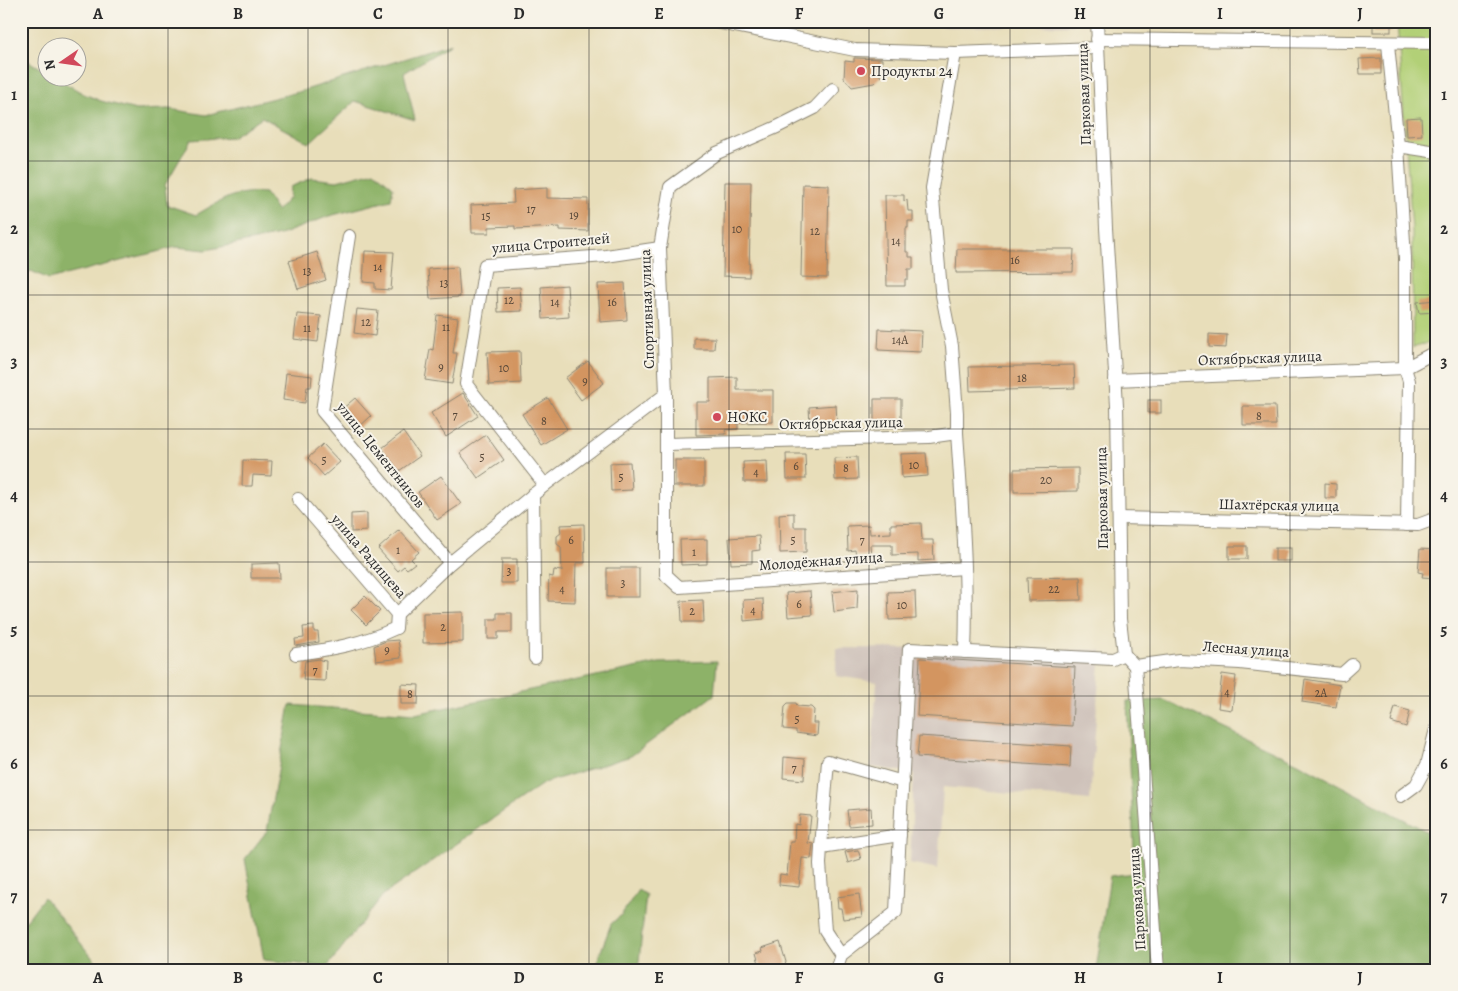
<svg xmlns="http://www.w3.org/2000/svg" width="1458" height="991" font-family="Alegreya,serif">
<style>
.industrial{fill:#cec1b9}
.green{fill:#b2d077;stroke:#6e7e51}
.forest{fill:#8db268;stroke:#5c6e4a}
.building{fill:#d39560}
.lines{fill:none;stroke-linecap:round;stroke-linejoin:round}
.street-casing{stroke:#8a8472;stroke-width:14}
.street{stroke:#fff;stroke-width:12}
.grid{fill:none;stroke:#2b2b2b;stroke-width:1;stroke-opacity:0.55}
.poi-dot{fill:#d1495b;stroke:#f7f3e8;stroke-width:2}
.labels{text-anchor:middle;stroke-width:4;stroke-linejoin:round;paint-order:stroke}
.number-label{font-size:12px;fill:#554638}
.poi-label{font-size:15px;fill:#2b2b2b;stroke:#f7f3e8;text-anchor:start}
.street-label{font-size:15px;fill:#2b2b2b;stroke:#f7f3e8}
.neatline{fill:none;stroke:#2b2b2b;stroke-width:2}
.grid-label{font-size:16px;text-anchor:middle;font-weight:bold;fill:#2b2b2b}
</style>
<rect width="100%" height="100%" fill="#f7f3e8"/>
<filter id="ink" filterUnits="userSpaceOnUse"><feTurbulence type="fractalNoise" baseFrequency=".02" numOctaves="2"/><feDisplacementMap in="SourceGraphic" scale="10" xChannelSelector="R" yChannelSelector="G"/><feConvolveMatrix kernelMatrix="1 2 1 2 8 2 1 2 1" color-interpolation-filters="sRGB"/></filter>
<filter id="wash" filterUnits="userSpaceOnUse"><feTurbulence type="fractalNoise" baseFrequency=".0096" numOctaves="4" result="noise"/><feDisplacementMap in="SourceGraphic" scale="20" xChannelSelector="R" yChannelSelector="G"/><feGaussianBlur stdDeviation="1.12" result="paint"/><feColorMatrix in="noise" values="0 0 0 0 0 0 0 0 0 0 0 0 0 0 0 0 0 1.4 0 .05"/><feComposite in="paint" operator="in"/></filter>
<g filter="url(#wash)">
<rect width="100%" height="100%" fill="#e8deba"/>
<g class="industrial">
<path d="M908,21H1074V25L947,27Z"/>
<path d="M836,648L1101,650L1090,800L943,787L938,869L910,863L914,773L871,767L877,682L836,676Z"/>
</g>
<path class="green" d="M1397,21H1437V339L1413,348L1412,229Z"/>
<g class="forest">
<path d="M451,44L404,73L415,120L355,101L309,143L262,117L232,137L191,140L165,185L167,205L196,215C222,200 235,190 265,193L277,211L289,198L290,187L312,178L337,181L374,171L393,187L391,200L329,216L280,235L206,250L176,247L49,279L31,271L21,275V57L47,72L48,78H56L84,94L101,101L136,110L169,109L206,115L302,91Z"/>
<path d="M717,661L714,695L631,756L544,783L383,895L327,967L264,960L245,859L267,831L290,705L415,714L659,663Z"/>
<path d="M1164,700L1298,763L1437,837V970H1096L1110,876L1135,873L1127,701Z"/>
<path d="M638,890L646,895L638,970H594L611,924L622,914Z"/>
<path d="M44,897L102,970H21V927Z"/>
</g>
<g id="blocks">
<g class="building">
<rect x="1373" y="21" width="18" height="11"/>
<path d="M854,58L882,59V65L875,72L881,76L874,83L852,87L844,78L845,61L854,62Z"/>
<path d="M1381,58V74H1360L1359,59Z"/>
<path d="M1421,117L1422,135L1407,136L1406,118Z"/>
<path d="M725,182H751L749,277L723,276Z"/>
<path d="M803,184L829,185L827,278L801,277Z"/>
<path d="M547,188V198L588,199V231L560,230V227L515,229V226L489,227V233H472L471,205L514,203L513,190Z"/>
<path d="M885,195H904V201L907,200L908,211H913V221H908V228H906V252H909V257H913V269H908V279H905V286H887Z"/>
<path d="M957,249H1074L1073,272L956,273Z"/>
<path d="M365,251L394,252L391,290L375,289V283L363,282Z"/>
<path d="M317,252L326,280L298,289L289,261Z"/>
<path d="M458,267L460,297L430,299L428,269Z"/>
<path d="M625,283L627,320L600,322L598,284Z"/>
<path d="M567,285L569,317L543,319L541,287Z"/>
<path d="M520,287L522,311L498,312L497,288Z"/>
<path d="M1435,300L1437,312L1419,313L1417,302Z"/>
<path d="M357,309L378,311L375,336L354,333Z"/>
<path d="M297,314L321,316L318,342L294,339Z"/>
<path d="M437,315L458,318L453,353H457L452,384L425,380L430,349L433,350Z"/>
<path d="M879,329L922,331L921,352L878,350Z"/>
<path d="M1209,334L1227,335L1226,348L1209,347Z"/>
<path d="M694,338H715L714,349H694Z"/>
<path d="M520,351L521,383L489,385L487,352Z"/>
<path d="M588,361L604,383L581,400L565,378Z"/>
<path d="M1074,365L1075,388L970,391L969,367Z"/>
<path d="M286,373L312,376L311,387H307L305,403L283,400Z"/>
<path d="M737,377V390H773V422L738,423V429L725,430L726,434L696,435V402H710V378Z"/>
<path d="M463,393L478,416L446,437L431,413Z"/>
<path d="M355,398L371,416L357,429L341,410Z"/>
<path d="M548,398L567,429L541,445L522,414Z"/>
<path d="M874,399H901V421H884V426H874Z"/>
<rect x="1148" y="400" width="13" height="13"/>
<path d="M836,405L837,422L832,423V427L816,428V425H810L809,407Z"/>
<path d="M1243,406H1275L1276,425H1243Z"/>
<path d="M403,432L420,456L399,471L382,448Z"/>
<path d="M486,435L504,460L478,478L460,453Z"/>
<path d="M323,444L340,462L324,476L308,458Z"/>
<path d="M926,453L928,476L902,478L901,454Z"/>
<path d="M786,454H805L806,479H787Z"/>
<path d="M857,457L858,479L835,480L834,458Z"/>
<path d="M243,460L272,461L271,476L253,475L252,486H242Z"/>
<rect x="675" y="460" width="29" height="26"/>
<path d="M767,461L768,482H744L743,462Z"/>
<path d="M630,462L632,490L611,491L610,463Z"/>
<path d="M1078,468V491L1014,492V469Z"/>
<path d="M441,476L461,504L437,520L418,492Z"/>
<path d="M1325,483L1336,484V498H1325Z"/>
<path d="M367,513V531L351,532V514Z"/>
<path d="M794,513V527H806V552L780,553L779,514Z"/>
<path d="M921,523L922,540H933L934,560L918,561V554L892,555V545H870L871,556H856L855,550L848,551L847,526L869,525L870,534L891,533V524Z"/>
<path d="M584,524L585,563H576L575,602L548,601L549,576L553,577L554,570L562,571L561,547L557,544V536L561,533L560,525Z"/>
<path d="M399,530L419,552L411,559L415,563L407,569L404,566L398,571L378,549Z"/>
<path d="M759,536L760,550L752,551V563L731,564L729,538Z"/>
<path d="M707,539V564L681,565L680,540Z"/>
<rect x="1229" y="546" width="18" height="13"/>
<rect x="1275" y="548" width="16" height="13"/>
<path d="M1420,549L1437,550L1435,578L1422,577L1423,573L1418,572Z"/>
<path d="M502,559H517V583H501Z"/>
<path d="M279,563L280,578H251V564Z"/>
<rect x="607" y="568" width="32" height="29"/>
<path d="M1080,577L1081,600L1028,601L1027,578Z"/>
<path d="M858,589L857,609L834,612L832,592Z"/>
<path d="M810,591L812,615L788,617L786,593Z"/>
<path d="M915,591L916,619L889,620L888,592Z"/>
<path d="M365,596L380,611L366,625L351,610Z"/>
<path d="M763,599L764,619L744,621L743,600Z"/>
<path d="M703,600L704,622H682L681,601Z"/>
<path d="M463,612V642L423,643V613Z"/>
<path d="M497,613H512V632H498V639H488V619H497Z"/>
<path d="M314,626V632H318L319,642L296,646L295,639L304,638L303,627Z"/>
<path d="M398,640L401,658L376,661L374,646L386,641Z"/>
<path d="M920,658L1075,667L1072,726L917,716Z"/>
<path d="M320,659V660L326,661L325,681L303,680L305,661Z"/>
<path d="M1222,674L1236,676L1232,710L1218,708Z"/>
<path d="M1305,679L1340,685L1336,707L1302,702Z"/>
<path d="M401,684L419,685L418,704H401Z"/>
<path d="M788,703H796L797,706L811,707L814,710L813,723H818L817,736L796,733V730L783,729L785,706Z"/>
<path d="M1395,707L1410,711L1406,727L1391,722Z"/>
<path d="M919,736L1071,746L1070,767L917,757Z"/>
<path d="M784,757L805,759L804,780L783,778Z"/>
<path d="M871,808L872,824L849,826L847,810Z"/>
<path d="M800,815L811,816L808,843L813,844L811,859L802,858L799,887L779,885L780,874L787,875L790,842H794L795,824L799,825Z"/>
<path d="M858,850L861,859L848,863L845,852Z"/>
<path d="M859,894L862,917L843,919L841,908H838L837,897Z"/>
<path d="M780,942L786,962L784,967L773,970H761L756,953L763,951L762,948Z"/>
</g>
</g>
</g>
<g filter="url(#ink)">
<use href="#blocks" fill-opacity="0" stroke="#8a8472" stroke-width="1"/>
<g class="lines">
<defs>
<g id="street">
<path d="M710,21L855,50L955,53L1098,48"/>
<path d="M1097,21L1106,228L1117,405L1120,619L1124,654L1135,666L1158,970"/>
<path d="M1097,39L1437,43"/>
<path d="M1388,44L1398,146L1405,258V368L1409,381L1407,525"/>
<path d="M955,53L932,188L941,290L952,346L957,413V433C962,506 968,579 965,652"/>
<path d="M833,89L815,108L777,127L717,153L670,187L660,248L666,394V575L679,587L965,568"/>
<path d="M1398,146L1437,152"/>
<path d="M349,236L322,411L450,563"/>
<path d="M1115,380L1405,368L1437,351"/>
<path d="M666,444L929,437L957,433"/>
<path d="M545,485L466,384L485,265L606,256L660,248"/>
<path d="M533,494L535,658"/>
<path d="M1119,518L1418,525L1437,518"/>
<path d="M397,614L450,563L545,485L666,394"/>
<path d="M296,654C333,649 362,644 396,628L397,614L298,499"/>
<path d="M1135,666L1179,660L1240,663L1342,674L1352,665"/>
<path d="M1401,796L1416,785L1427,765L1437,725"/>
<path d="M821,847L828,761L903,782"/>
<path d="M841,955L825,931L820,864L821,847L900,835"/>
<path d="M836,970L841,955L896,912L909,649L1113,659L1124,654"/>
</g>
</defs>
<use href="#street" class="street-casing"/>
<use href="#street" class="street"/>
</g>
</g>
<path class="grid" d="M168,21V970M308,21V970M448,21V970M589,21V970M729,21V970M869,21V970M1010,21V970M1150,21V970M1290,21V970M21,161H1437M21,295H1437M21,429H1437M21,562H1437M21,696H1437M21,830H1437"/>
<g class="poi-dot">
<circle cx="861" cy="71" r="5"/>
<circle cx="717" cy="417" r="5"/>
</g>
<g class="labels">
<g class="number-label">
<text x="531" y="213">17</text>
<text x="574" y="219">19</text>
<text x="486" y="220">15</text>
<text x="737" y="233">10</text>
<text x="815" y="235">12</text>
<text x="896" y="245">14</text>
<text x="1015" y="264">16</text>
<text x="378" y="271">14</text>
<text x="307" y="275">13</text>
<text x="444" y="287">13</text>
<text x="509" y="304">12</text>
<text x="555" y="306">14</text>
<text x="612" y="306">16</text>
<text x="366" y="326">12</text>
<text x="446" y="331">11</text>
<text x="307" y="332">11</text>
<text x="900" y="344">14А</text>
<text x="441" y="371">9</text>
<text x="504" y="372">10</text>
<text x="1022" y="382">18</text>
<text x="585" y="385">9</text>
<text x="455" y="419">7</text>
<text x="1259" y="420">8</text>
<text x="544" y="425">8</text>
<text x="482" y="461">5</text>
<text x="324" y="464">5</text>
<text x="914" y="469">10</text>
<text x="796" y="470">6</text>
<text x="846" y="472">8</text>
<text x="756" y="476">4</text>
<text x="621" y="481">5</text>
<text x="1046" y="484">20</text>
<text x="571" y="544">6</text>
<text x="793" y="544">5</text>
<text x="862" y="544">7</text>
<text x="398" y="554">1</text>
<text x="694" y="556">1</text>
<text x="509" y="575">3</text>
<text x="623" y="587">3</text>
<text x="562" y="593">4</text>
<text x="1054" y="593">22</text>
<text x="799" y="608">6</text>
<text x="902" y="609">10</text>
<text x="753" y="614">4</text>
<text x="692" y="615">2</text>
<text x="443" y="631">2</text>
<text x="387" y="654">9</text>
<text x="315" y="674">7</text>
<text x="1227" y="696">4</text>
<text x="1321" y="697">2А</text>
<text x="410" y="698">8</text>
<text x="797" y="723">5</text>
<text x="794" y="772">7</text>
</g>
<g class="poi-label">
<text x="871" y="76">Продукты 24</text>
<text x="727" y="422">НОКС</text>
</g>
<g class="street-label">
<text transform="translate(1084 94) rotate(-92)" y="5">Парковая улица</text>
<text transform="translate(551 243) rotate(-5)" y="5">улица Строителей</text>
<text transform="translate(647 309) rotate(-92)" y="5">Спортивная улица</text>
<text transform="translate(1260 358) rotate(-2)" y="5">Октябрьская улица</text>
<text transform="translate(841 423) rotate(-1)" y="5">Октябрьская улица</text>
<text transform="translate(381 455) rotate(51)" y="5">улица Цементников</text>
<text transform="translate(1102 498) rotate(-91)" y="5">Парковая улица</text>
<text transform="translate(1279 505) rotate(1)" y="5">Шахтёрская улица</text>
<text transform="translate(369 556) rotate(49)" y="5">улица Радищева</text>
<text transform="translate(821 561) rotate(-4)" y="5">Молодёжная улица</text>
<text transform="translate(1246 649) rotate(4)" y="5">Лесная улица</text>
<text transform="translate(1137 899) rotate(-94)" y="5">Парковая улица</text>
</g>
</g>
<rect width="1458" height="991" fill="none" stroke="#f7f3e8" stroke-width="55"/>
<g transform="translate(62 62) rotate(257)"><circle r="24" fill="#f7f3e8" stroke="#a5a39c"/>
<path d="M0-4L9 19L0 12L-9 19Z" fill="#d1495b"/>
<text y="-8" font-size="14" font-weight="bold" text-anchor="middle" fill="#2b2b2b">N</text>
</g>
<rect x="28" y="28" width="1402" height="936" class="neatline"/>
<g class="grid-label">
<text x="98" y="19">A</text>
<text x="238" y="19">B</text>
<text x="378" y="19">C</text>
<text x="519" y="19">D</text>
<text x="659" y="19">E</text>
<text x="799" y="19">F</text>
<text x="939" y="19">G</text>
<text x="1080" y="19">H</text>
<text x="1220" y="19">I</text>
<text x="1360" y="19">J</text>
<text x="14" y="100">1</text>
<text x="1444" y="100">1</text>
<text x="14" y="234">2</text>
<text x="1444" y="234">2</text>
<text x="14" y="367">3</text>
<text x="1444" y="367">3</text>
<text x="14" y="501">4</text>
<text x="1444" y="501">4</text>
<text x="14" y="635">5</text>
<text x="1444" y="635">5</text>
<text x="14" y="769">6</text>
<text x="1444" y="769">6</text>
<text x="14" y="902">7</text>
<text x="1444" y="902">7</text>
<text x="98" y="983">A</text>
<text x="238" y="983">B</text>
<text x="378" y="983">C</text>
<text x="519" y="983">D</text>
<text x="659" y="983">E</text>
<text x="799" y="983">F</text>
<text x="939" y="983">G</text>
<text x="1080" y="983">H</text>
<text x="1220" y="983">I</text>
<text x="1360" y="983">J</text>
</g>
</svg>
